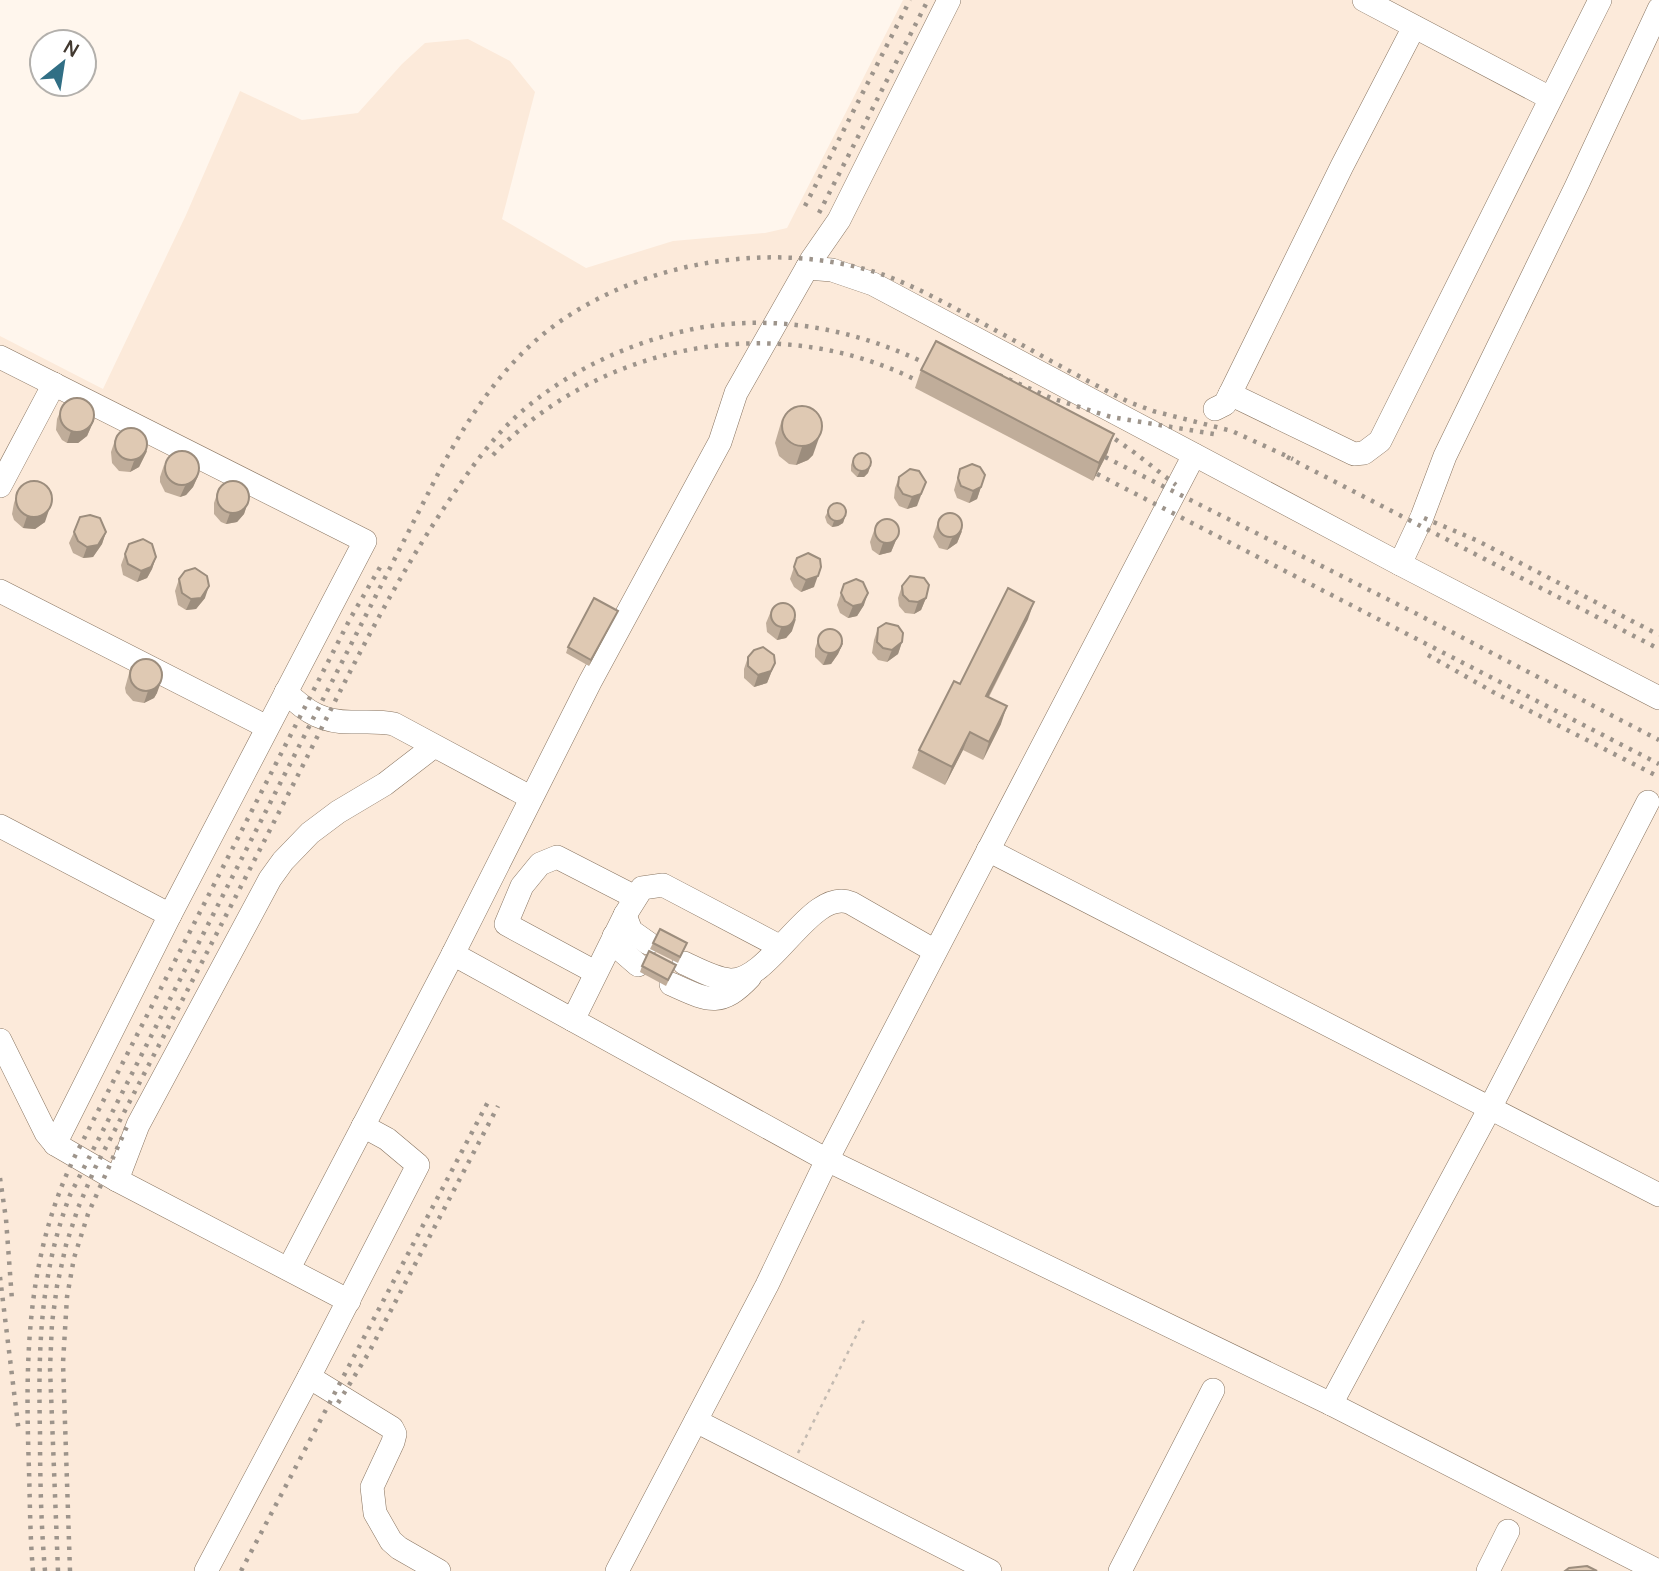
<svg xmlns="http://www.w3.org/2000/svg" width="1659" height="1571" font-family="Manrope,sans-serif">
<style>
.built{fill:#fceada}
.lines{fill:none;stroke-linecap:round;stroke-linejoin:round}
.minor-casing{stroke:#887460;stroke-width:24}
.path{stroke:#c3bab1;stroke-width:2.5;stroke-dasharray:3.5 5;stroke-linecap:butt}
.minor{stroke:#fff;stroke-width:23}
.rail{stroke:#9d948b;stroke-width:4.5;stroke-dasharray:3.5 7;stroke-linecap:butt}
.wall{fill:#c0ad9a}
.shaded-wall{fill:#9c8d7d}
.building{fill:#dfc9b3;stroke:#9c8d7d;stroke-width:2}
</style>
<rect width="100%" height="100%" fill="#fff6ed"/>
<path class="built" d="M903,0H1659V1571H0V336L103,389L186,215L240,91L302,120L358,113L402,64L425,43L468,39L510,61L535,92L502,219L586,268L673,241L765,233L787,228Z"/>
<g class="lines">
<defs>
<g id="minor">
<path d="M949,0L839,220L812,259L736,393L720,442L590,682L453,954L827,1160L1331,1404L1658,1571"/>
<path d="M1364,0L1550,98"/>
<path d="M807,268L832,270L873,284L1400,564L1659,698"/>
<path d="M0,357L365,541L170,915L55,1144L117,1180L349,1301"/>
<path d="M1230,394L1342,166L1414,27"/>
<path d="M1215,409L1225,404L1230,394L1354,454L1364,453L1380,441L1600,0"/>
<path d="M0,486L54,384"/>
<path d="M1400,564L1422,517L1445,456L1576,187L1659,9"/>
<path d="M0,591L267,727"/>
<path d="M286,692C307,713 324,723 355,722C368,722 380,721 394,724L530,797"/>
<path d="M0,826L170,915"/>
<path d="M988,850L1659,1195"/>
<path d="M625,915L631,931L648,943"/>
<path d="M614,936L623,952L638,965"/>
<path d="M684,963C697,969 715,979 730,980C771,982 811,886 851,903L935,951"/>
<path d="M595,972L506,924L522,886L540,864L557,857L635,897"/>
<path d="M671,984C707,1000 720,1009 750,977"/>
<path d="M573,1020L625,915L642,888L663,885L779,946"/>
<path d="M0,1040L46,1133L55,1144"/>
<path d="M117,1180L138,1125L270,879L283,861L310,833L338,812L385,784L433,747"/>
<path d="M289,1268L453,954"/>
<path d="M309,1377L392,1428L395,1434L393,1442L372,1487L375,1513L391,1541L399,1548L439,1571"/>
<path d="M1331,1404L1490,1108L1648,802"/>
<path d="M696,1421L990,1571"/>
<path d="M206,1571L309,1377L418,1165L387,1139L363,1126"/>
<path d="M617,1571L767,1285L827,1160L1194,455"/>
<path d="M1120,1571L1213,1390"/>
<path d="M1488,1571L1508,1531"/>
</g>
</defs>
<use href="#minor" class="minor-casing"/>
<path class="path" d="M798,1453L866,1316"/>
<use href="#minor" class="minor"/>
<g class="rail">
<path d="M805,206L910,0"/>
<path d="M819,213L928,0"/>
<path d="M999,375L1051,398L1111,417L1220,435"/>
<path d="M1098,427L1135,453L1176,485"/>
<path d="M493,455C601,342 778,310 918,381"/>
<path d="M1105,457L1417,614L1659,740"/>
<path d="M1287,457L1659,649"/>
<path d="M1097,474L1659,764"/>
<path d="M1424,518L1476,540L1659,635"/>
<path d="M1428,655L1493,692L1659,777"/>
<path d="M0,1178L6,1219L12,1300"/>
<path d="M0,1277L19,1433"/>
<path d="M338,1403L368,1354L498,1106"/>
<path d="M33,1571C30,1538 30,1503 29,1470C25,1359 26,1257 75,1156L350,619L383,562"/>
<path d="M45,1571C41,1525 40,1478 40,1432C38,1348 40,1274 70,1195L440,470C465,424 494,378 534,342C623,263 771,236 884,275C919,288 951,306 984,324C1032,350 1080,378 1129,402L1153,411L1232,431L1293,459"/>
<path d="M58,1571L50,1368L52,1323L57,1286L66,1245L78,1208L95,1168C163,1038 230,908 297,777C344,684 389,589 448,502C471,468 495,433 527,407C575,367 637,340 698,328C777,314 855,329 927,364"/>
<path d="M70,1571L63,1363L67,1297L74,1258L88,1214L128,1124"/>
<path d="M241,1571L489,1100"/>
</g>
</g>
<g class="wall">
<path d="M921,370L1108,452L1093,481L915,388Z"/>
<path d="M62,407L94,420L87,436L78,443H67L62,440L56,430L57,419Z"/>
<path d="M782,419L813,455L808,460L796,465L789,464L779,456L775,443Z"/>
<path d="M115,440L147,451L139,467L130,472L119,471L112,463L111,452Z"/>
<path d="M853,459L870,467L868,473L864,477H857L851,471V465Z"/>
<path d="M164,465L198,476L193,487L186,495L180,497L165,492L160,482V477Z"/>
<path d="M960,469L981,487L977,499L969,503L957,498L954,490Z"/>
<path d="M899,477L917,506L907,509L899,506L894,498L895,488Z"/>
<path d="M18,491L45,522L35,529L23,528L14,520L12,514L14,503Z"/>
<path d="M218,491L248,502L244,514L237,522L226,524L221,522L214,514V503Z"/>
<path d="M828,511L845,517L843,523L838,526L832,527L827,523L825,517Z"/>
<path d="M939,518L962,531L957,543L947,550L939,548L933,537Z"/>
<path d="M877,522L899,533L891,552L879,555L872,550L870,542Z"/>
<path d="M74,532H106L102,544L93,557L83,558L73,553L69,543Z"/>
<path d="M125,554L156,557L152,569L147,578L137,582L123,575L121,565Z"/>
<path d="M797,558L814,587L801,592L794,587L790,579Z"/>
<path d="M179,579L205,598L196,609L186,610L178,605L175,591Z"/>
<path d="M844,584L864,605L857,616L848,618L840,613L837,605Z"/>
<path d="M902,586L926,598L921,610L914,614L905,613L899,606L898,598Z"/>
<path d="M618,611L589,666L566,653L568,647Z"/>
<path d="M771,611L792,631L786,638L777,640L767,632L766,623Z"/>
<path d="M1028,619L989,697L1001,724L983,760L963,750L945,785L912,768L919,750L960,684Z"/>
<path d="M878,628L902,642L898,654L887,662L878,660L872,653L874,640Z"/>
<path d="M819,637L843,643L838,654L831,664L823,665L815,657V649Z"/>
<path d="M748,657L775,663L767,683L754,687L744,678V669Z"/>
<path d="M131,666L157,693L154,698L144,703L133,701L126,693L125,688Z"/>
<path d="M653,943H687L678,963L650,949Z"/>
<path d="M676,965L666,986L640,972L642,966Z"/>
</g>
<g class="shaded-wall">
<path d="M94,420L87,436L78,443H67L71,431Z"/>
<path d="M1114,434L1108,452L1093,481L1099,463Z"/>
<path d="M819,438L813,455L808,460L796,465L802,447Z"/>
<path d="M147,451L139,467L130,472L134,461Z"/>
<path d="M870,467L868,473L864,477H857L860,471Z"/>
<path d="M198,476L193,487L186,495L180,497L185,486Z"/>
<path d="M926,482L917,506L907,509L912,497Z"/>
<path d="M981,487L977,499L969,503L973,491Z"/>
<path d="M248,502L244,514L237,522L226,524L230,513Z"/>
<path d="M49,510L45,522L35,529L23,528L27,516Z"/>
<path d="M845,517L843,523L838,526L832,527L834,521Z"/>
<path d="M962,531L957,543L947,550L952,538Z"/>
<path d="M106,532L102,544L93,557L83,558L87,547Z"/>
<path d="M899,533L891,552L879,555L883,543Z"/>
<path d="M156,557L152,569L147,578L137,582L141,571Z"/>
<path d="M821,567L814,587L801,592L806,580Z"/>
<path d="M209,586L205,598L196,609L186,610L191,599Z"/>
<path d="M868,593L864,605L857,616L848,618L853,606Z"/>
<path d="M926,598L921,610L914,614L918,602Z"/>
<path d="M1034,602L1028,619L980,713L986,696Z"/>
<path d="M618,611L615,617L589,666L591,660Z"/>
<path d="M796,619L792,631L786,638L777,640L781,628Z"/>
<path d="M902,642L898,654L887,662L892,650Z"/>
<path d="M843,643L838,654L831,664L823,665L828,653Z"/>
<path d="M775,663L767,683L754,687L758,675Z"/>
<path d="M161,682L157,693L154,698L144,703L148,691Z"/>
<path d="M1007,706L1001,724L983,760L989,742Z"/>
<path d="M970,732L963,750L945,785L952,767Z"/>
</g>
<g class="building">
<path d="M936,341L1114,434L1099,463L921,370Z"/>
<circle cx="77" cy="415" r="17"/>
<circle cx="802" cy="426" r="20"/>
<circle cx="131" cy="444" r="16"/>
<circle cx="182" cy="468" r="17"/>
<circle cx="862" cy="462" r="9"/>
<path d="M972,464L980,467L985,475L981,487L973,491L961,486L958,478L960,469Z"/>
<path d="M910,469L919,471L926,482L921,494L912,497L903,494L898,486L899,477Z"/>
<circle cx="34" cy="499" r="18"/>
<circle cx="233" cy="497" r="16"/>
<circle cx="837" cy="512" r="9"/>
<circle cx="950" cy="525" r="12"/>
<path d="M90,515L100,518L106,532L98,545L87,547L78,541L74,532L80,517Z"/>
<circle cx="887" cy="531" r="12"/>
<path d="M143,539L152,544L156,557L151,567L141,571L128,564L125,554L129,544Z"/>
<path d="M808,553L820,559L821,567L818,576L806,580L798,575L794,567L797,558Z"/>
<path d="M195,568L207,576L209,586L201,598L191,599L182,593L179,579L185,571Z"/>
<path d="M910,576L924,578L929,585L926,598L918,602L909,601L903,595L902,586Z"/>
<path d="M856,579L863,582L868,593L862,604L853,606L845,601L841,593L844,584Z"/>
<path d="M1008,588L1034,602L986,696L1007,706L989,742L970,732L952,767L919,750L954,681L960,684Z"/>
<path d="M594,598L618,611L591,660L568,647Z"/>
<circle cx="783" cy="615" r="12"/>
<path d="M886,623L898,626L903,633L902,642L892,650L883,648L877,642L878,628Z"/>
<circle cx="830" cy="641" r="12"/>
<path d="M763,647L774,655L775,663L771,671L758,675L748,666V657L754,650Z"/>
<circle cx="146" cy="675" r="16"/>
<path d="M660,929L687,943L680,957L653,943Z"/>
<path d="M649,951L676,965L668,980L642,966Z"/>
<path d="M1587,1566L1597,1571H1565L1569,1568Z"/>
</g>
<g transform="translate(63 63) rotate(30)"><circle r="33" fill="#ffffff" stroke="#b3b0ac" stroke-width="2"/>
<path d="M0-5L12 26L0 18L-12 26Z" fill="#316f85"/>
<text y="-10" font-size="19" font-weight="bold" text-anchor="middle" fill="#423930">N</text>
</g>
</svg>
